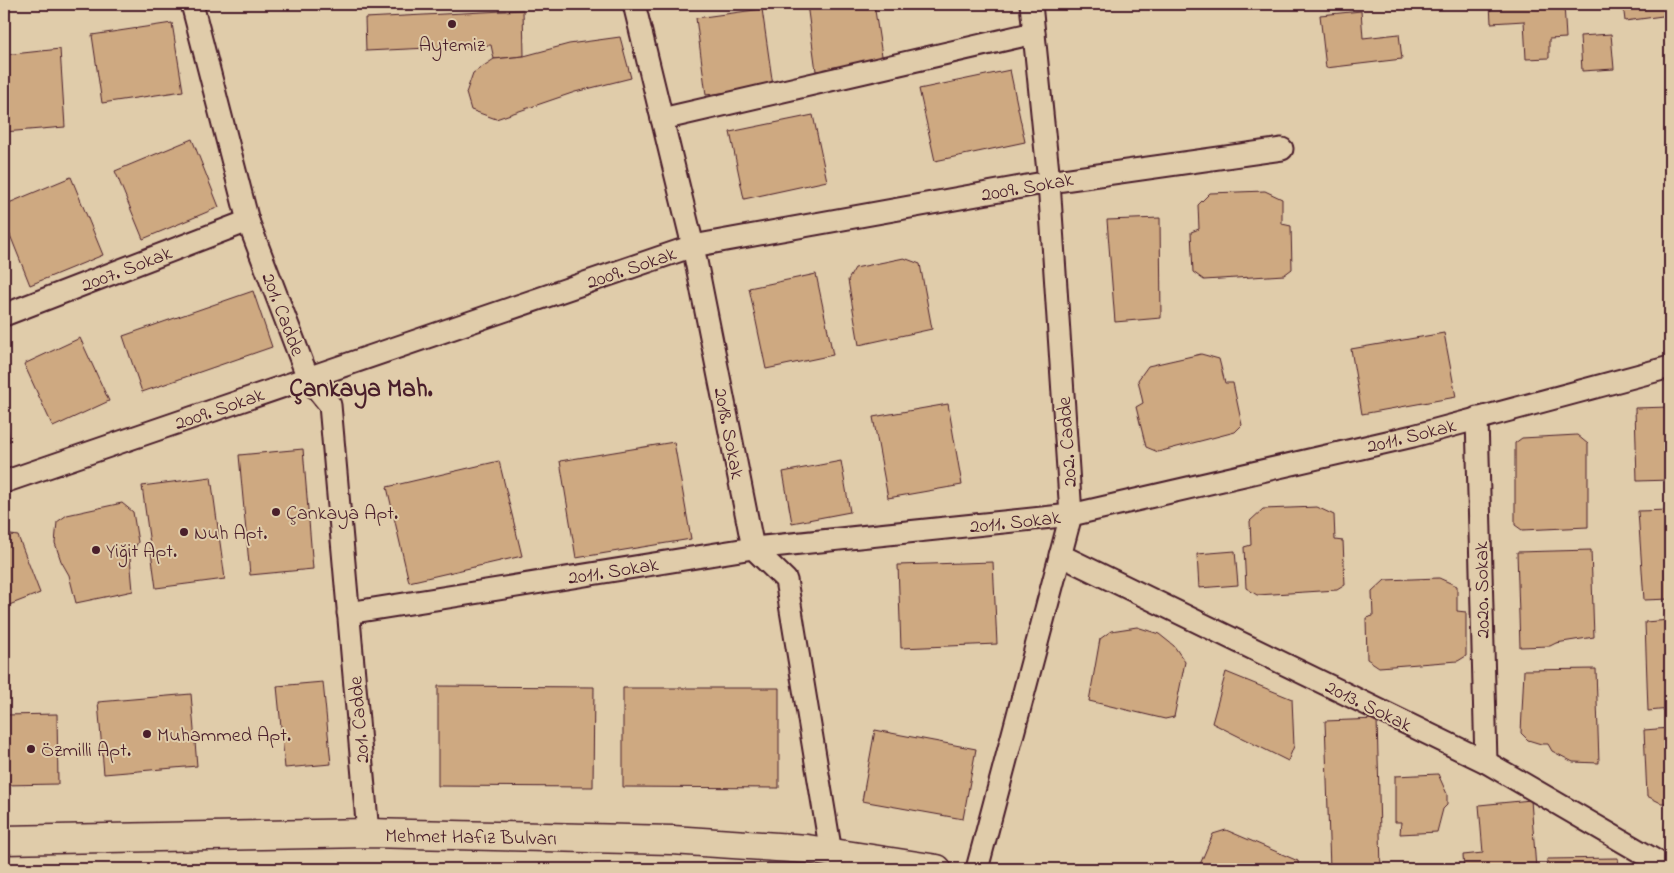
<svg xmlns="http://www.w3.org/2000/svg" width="1674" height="873" font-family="'Indie Flower',sans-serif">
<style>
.building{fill:#cea981;stroke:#4a1f2b}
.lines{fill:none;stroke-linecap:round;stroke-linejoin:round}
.street-casing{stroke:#4a1f2b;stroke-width:25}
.secondary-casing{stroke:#4a1f2b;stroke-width:31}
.street{stroke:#e0ccaa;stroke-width:21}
.secondary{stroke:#e0ccaa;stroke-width:28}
.poi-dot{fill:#4a1f2b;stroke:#e0ccaa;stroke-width:2}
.labels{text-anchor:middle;stroke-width:4;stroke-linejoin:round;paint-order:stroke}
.poi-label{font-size:20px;fill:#4a1f2b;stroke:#e0ccaa;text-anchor:start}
.street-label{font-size:20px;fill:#4a1f2b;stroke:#e0ccaa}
.district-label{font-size:25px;font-weight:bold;fill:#4a1f2b;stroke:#e0ccaa}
</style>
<rect width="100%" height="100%" fill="#e0ccaa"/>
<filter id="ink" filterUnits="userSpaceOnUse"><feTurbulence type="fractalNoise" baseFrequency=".02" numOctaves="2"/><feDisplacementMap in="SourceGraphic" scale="10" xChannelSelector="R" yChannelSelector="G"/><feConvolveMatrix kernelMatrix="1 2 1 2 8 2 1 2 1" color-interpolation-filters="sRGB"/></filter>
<g filter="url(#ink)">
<g class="building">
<path d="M807,4H874L883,62L816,71Z"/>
<path d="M1490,4H1564L1566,38L1549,39V58L1526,59L1524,21L1491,23Z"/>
<path d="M1623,4H1670V15L1625,21Z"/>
<path d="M762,9L773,86L706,95L696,18Z"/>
<path d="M523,10L524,56L494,59L491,45L366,51L365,18Z"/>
<path d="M1361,11L1363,38L1399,34L1402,59L1326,68L1320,15Z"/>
<path d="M172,23L183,91L102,103L92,35Z"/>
<path d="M1611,34L1614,69L1582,71L1580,36Z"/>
<path d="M620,37L631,78L575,92L496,119L471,110L466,93L473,73L494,59L524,56L569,44Z"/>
<path d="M60,49L65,127L4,132V55Z"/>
<path d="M1010,70L1025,142L935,161L919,89Z"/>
<path d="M813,115L827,181L744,199L730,132Z"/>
<path d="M192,139L219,207L143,239L115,171Z"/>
<path d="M71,177L103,255L30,285L4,220V205Z"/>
<path d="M1265,191L1282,199V224L1291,226L1292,269L1284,275L1204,280L1193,272L1191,232L1199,229L1198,205L1210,193Z"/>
<path d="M1160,218L1161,318L1115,322L1107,220Z"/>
<path d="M904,258L920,264L932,329L859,345L848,280L855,268Z"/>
<path d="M816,274L833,355L766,369L749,288Z"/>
<path d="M253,291L272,347L142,392L123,336Z"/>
<path d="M1444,333L1456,397L1362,414L1351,349Z"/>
<path d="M80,338L109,401L53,427L24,364Z"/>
<path d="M1201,354L1219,359L1225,383H1233L1242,425L1235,432L1158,452L1146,447L1136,407L1143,403L1138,380L1148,366Z"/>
<path d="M948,404L962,485L888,498L873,417Z"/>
<path d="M1670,407V480L1637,481L1635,408Z"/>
<path d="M4,411L10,441L4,443Z"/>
<path d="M1577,435L1588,444V527L1522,530L1515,525V443L1522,438Z"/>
<path d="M674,442L691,539L576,558L560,461Z"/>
<path d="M303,449L313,569L250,575L239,455Z"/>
<path d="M499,461L522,556L409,582L387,487Z"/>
<path d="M841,461L850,512L792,523L783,472Z"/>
<path d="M211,477L225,579L156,588L142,486Z"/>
<path d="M122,503L133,512L138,542L130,557L133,591L76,603L69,575L61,561L55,543L57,522L67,515Z"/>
<path d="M1317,507L1334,515L1335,540L1343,541L1345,585L1337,590L1257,595L1246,588L1244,547L1251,545L1250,521L1263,509Z"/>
<path d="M1670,510V599L1644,600L1638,511Z"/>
<path d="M4,534L18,536L40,593L4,607Z"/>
<path d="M1591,550L1594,637L1556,643L1550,646L1520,647L1517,552Z"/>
<path d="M1235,551L1238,585L1199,588L1197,554Z"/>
<path d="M993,562L997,644L901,648L898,565Z"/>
<path d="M1439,578L1457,586V611L1466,612V656L1458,661L1379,667L1367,659L1366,618L1373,616L1372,592L1385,580Z"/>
<path d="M1670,620V709L1648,711L1645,622Z"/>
<path d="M1137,627L1159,634L1174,646L1185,662L1174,717L1165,719L1089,701L1100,639L1111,631Z"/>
<path d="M1596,669L1599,763L1573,762L1552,751L1548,744H1541L1528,740L1521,733L1524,670Z"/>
<path d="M1226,672L1292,699L1294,746L1288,761L1212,723Z"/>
<path d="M323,682L331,764L285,768L277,686Z"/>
<path d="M438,686L594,687L593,787L438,786Z"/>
<path d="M623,688H779V788L623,787Z"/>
<path d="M191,694L197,766L104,774L98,702Z"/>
<path d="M57,714L58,784L4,785V715Z"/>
<path d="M1377,719L1381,869H1330L1325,721Z"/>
<path d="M1670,728V803H1661L1647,796L1644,730Z"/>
<path d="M875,730L976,749L963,819L862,801Z"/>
<path d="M1438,774L1447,794V805L1443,809L1437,832L1400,834L1401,822H1395V776Z"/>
<path d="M1531,800L1536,869H1464L1463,855L1483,853L1479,805Z"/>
<path d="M1226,830L1298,861L1299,869H1198L1213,834Z"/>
<path d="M1618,858L1619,869H1547V859Z"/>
</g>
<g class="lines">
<defs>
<g id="street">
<path d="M192,4L248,221L308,378L330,405L368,833"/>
<path d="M634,4L693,246L753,548L786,580L831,853"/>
<path d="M662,119L1034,33"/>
<path d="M4,315L248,221"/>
<path d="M1477,418L1486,762"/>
<path d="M4,482L693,246L1049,182L1282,149"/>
<path d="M1060,555L1486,762L1670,869"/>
<path d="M348,613L753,548L1071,515L1413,436L1670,367"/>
<path d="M977,869L1071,515L1049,182L1031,4"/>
</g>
<path id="secondary" d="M4,840L368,833L672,840L807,849L937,869"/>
</defs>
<use href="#street" class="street-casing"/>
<use href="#secondary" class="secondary-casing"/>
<use href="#street" class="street"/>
<use href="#secondary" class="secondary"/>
</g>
</g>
<g class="poi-dot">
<circle cx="452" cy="24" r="5"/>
<circle cx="276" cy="512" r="5"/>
<circle cx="184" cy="532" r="5"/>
<circle cx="96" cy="550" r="5"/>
<circle cx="147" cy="734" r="5"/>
<circle cx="31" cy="749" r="5"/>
</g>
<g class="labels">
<g class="poi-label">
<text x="452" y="51" text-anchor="middle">Aytemiz</text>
<text x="286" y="519">Çankaya Apt.</text>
<text x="194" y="539">Nuh Apt.</text>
<text x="106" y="557">Yiğit Apt.</text>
<text x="157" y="741">Muhammed Apt.</text>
<text x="41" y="756">Özmilli Apt.</text>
</g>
<g class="street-label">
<text transform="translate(1027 186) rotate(-10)" y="7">2009. Sokak</text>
<text transform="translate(631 267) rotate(-19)" y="7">2009. Sokak</text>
<text transform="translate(126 268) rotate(-21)" y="7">2007. Sokak</text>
<text transform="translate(284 314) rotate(69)" y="7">201. Cadde</text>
<text transform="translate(219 408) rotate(-19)" y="7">2009. Sokak</text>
<text transform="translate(730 433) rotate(79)" y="7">2018. Sokak</text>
<text transform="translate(1411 435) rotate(-14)" y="7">2011. Sokak</text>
<text transform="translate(1066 442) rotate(-94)" y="7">202. Cadde</text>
<text transform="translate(1015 521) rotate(-6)" y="7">2011. Sokak</text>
<text transform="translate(613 570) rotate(-9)" y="7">2011. Sokak</text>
<text transform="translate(1481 590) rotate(-91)" y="7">2020. Sokak</text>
<text transform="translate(1369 705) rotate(26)" y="7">2013. Sokak</text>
<text transform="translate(358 720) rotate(-95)" y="7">201. Cadde</text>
<text transform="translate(471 836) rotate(1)" y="7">Mehmet Hafız Bulvarı</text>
</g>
<g class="district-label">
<text x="361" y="396">Çankaya Mah.</text>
</g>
</g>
<rect width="1674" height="873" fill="none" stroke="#e0ccaa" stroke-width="20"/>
<rect x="10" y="10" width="1654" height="853" fill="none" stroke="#4a1f2b" stroke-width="2" filter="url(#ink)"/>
</svg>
